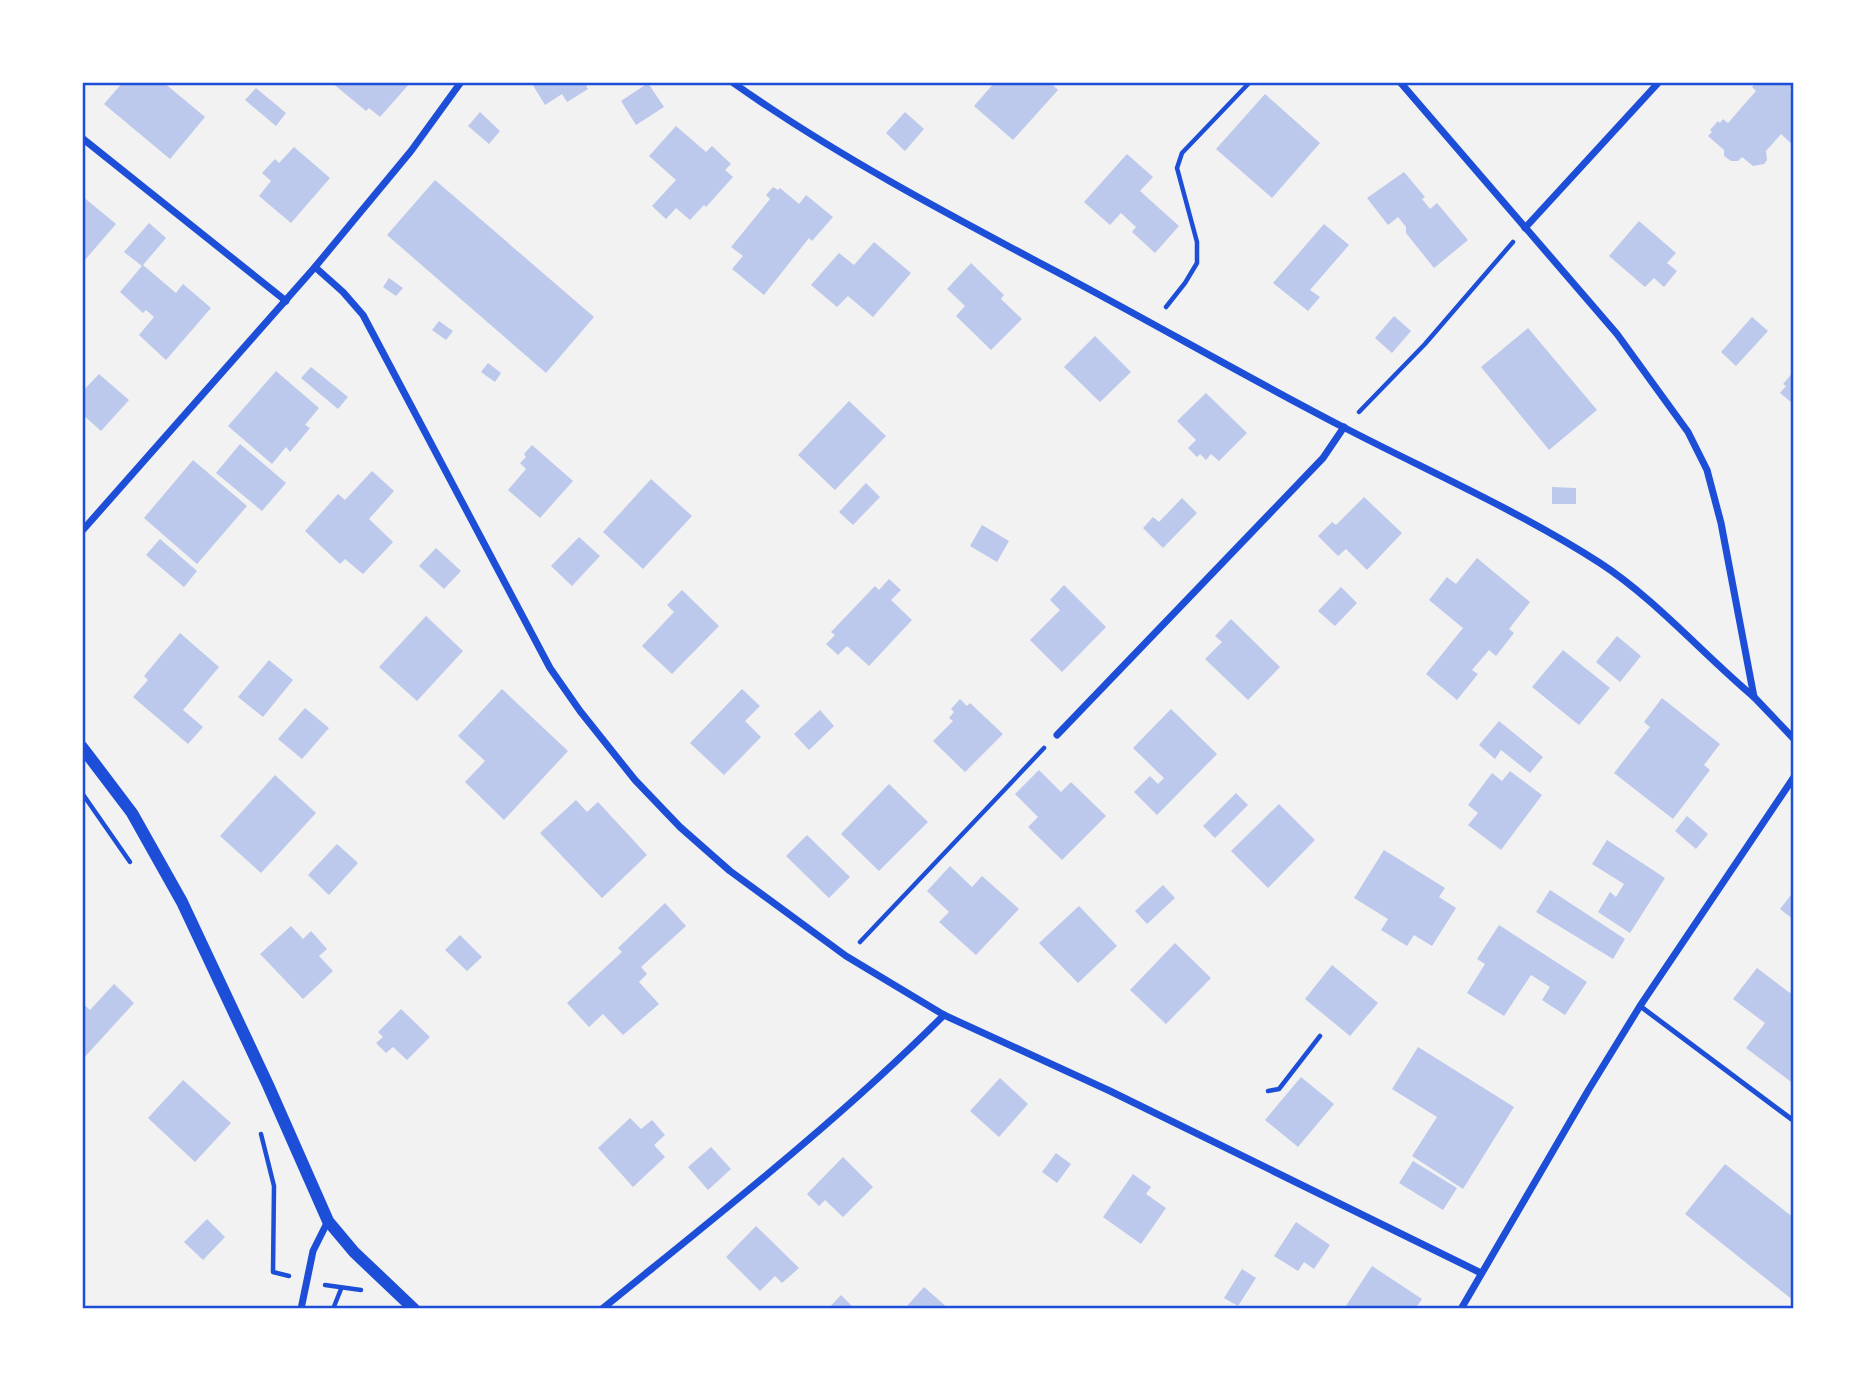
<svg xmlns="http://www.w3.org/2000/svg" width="1876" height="1391" font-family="Karla,sans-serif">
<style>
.building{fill:#bdc9ec}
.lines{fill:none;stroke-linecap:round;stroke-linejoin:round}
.path{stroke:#1d4ed8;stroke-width:4.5}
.service{stroke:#1d4ed8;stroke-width:5}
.minor{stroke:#1d4ed8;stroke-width:7}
.tertiary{stroke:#1d4ed8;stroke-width:12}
.neatline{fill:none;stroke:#1d4ed8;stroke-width:2.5}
</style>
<rect width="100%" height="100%" fill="#f2f2f2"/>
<g class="building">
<path d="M123,82H163L205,117L170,159L104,104Z"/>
<path d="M331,82H411L380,117L369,108L366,111Z"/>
<path d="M531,82H584L588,89L567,102L562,94L545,105Z"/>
<path d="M995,82H1050L1058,90L1013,140L974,106Z"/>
<path d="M1756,82H1794L1790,90L1794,93V146L1781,134L1766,151L1767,160L1764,164L1753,166L1742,157L1738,161H1731L1724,156V150L1708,136L1712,132L1710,130L1718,121L1720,123L1723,119L1728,123L1756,91L1752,87Z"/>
<path d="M648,83L664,107L636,125L621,101Z"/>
<path d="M256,88L286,113L276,126L245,100Z"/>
<path d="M1265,94L1320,143L1272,198L1216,149Z"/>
<path d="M480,112L500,131L489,144L468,126Z"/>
<path d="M905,112L924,129L905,151L886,133Z"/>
<path d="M676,126L706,152L712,146L731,164L725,170L733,177L706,207L704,205L690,220L676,208L666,219L652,206L676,180L649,156Z"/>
<path d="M294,147L330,178L291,223L259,196L271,181L262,173L275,159L279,163Z"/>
<path d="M1127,154L1153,177L1140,191L1179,226L1155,253L1132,232L1136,227L1121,213L1110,225L1084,202Z"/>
<path d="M1404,172L1425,197L1422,199L1430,209L1437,203L1468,240L1434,268L1406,233V227L1398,217L1388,225L1367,198Z"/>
<path d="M435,180L594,317L546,373L387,235Z"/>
<path d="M773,187L778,190L780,188L799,204L806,195L833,217L812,241L809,238L764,295L732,269L743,256L731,247L770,199L766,195Z"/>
<path d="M82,196L116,224L84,261L82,259Z"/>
<path d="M1639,221L1676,253L1667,263L1677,271L1664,287L1654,278L1645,287L1609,256Z"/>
<path d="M149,223L166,238L143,265L176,293L183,284L211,308L166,360L139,335L154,317L146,310L143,313L120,292L142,266L124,252Z"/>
<path d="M1324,224L1349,245L1310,290L1320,297L1308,311L1273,283Z"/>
<path d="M874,242L911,273L873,317L848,296L837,307L811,285L839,253L854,265Z"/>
<path d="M971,263L1004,295L1001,299L1022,319L991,350L956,316L965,306L947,289Z"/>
<path d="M389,278L403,288L396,296L383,287Z"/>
<path d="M1394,316L1411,331L1392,353L1375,338Z"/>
<path d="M1752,317L1768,331L1736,366L1721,352Z"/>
<path d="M439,321L453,331L446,340L432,330Z"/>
<path d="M1528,328L1597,410L1549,450L1481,367Z"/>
<path d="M1095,336L1131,372L1100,402L1064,367Z"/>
<path d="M488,363L501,373L495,382L481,372Z"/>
<path d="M311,367L348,397L338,409L301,378Z"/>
<path d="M276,371L319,408L305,425L310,428L290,452L286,447L272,464L228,426Z"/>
<path d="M1794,371V398L1791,402L1780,393L1786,386L1783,384Z"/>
<path d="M99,374L129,400L101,431L82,414V392Z"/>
<path d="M1206,393L1247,433L1219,461L1211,454L1206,460L1200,454L1197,457L1188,448L1196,440L1177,421Z"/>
<path d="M849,401L886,436L835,490L798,455Z"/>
<path d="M240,444L286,483L262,511L216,473Z"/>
<path d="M532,445L573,481L540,518L508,490L526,469L520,463L526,457L524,454Z"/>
<path d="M193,460L247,506L197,564L144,518Z"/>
<path d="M372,471L394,491L369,519L393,542L363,574L345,559L340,564L305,531L338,494L345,500Z"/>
<path d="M651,479L692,516L643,569L603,532Z"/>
<path d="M866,483L880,497L853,525L839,512Z"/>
<path d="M1552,487L1576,488V504H1552Z"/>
<path d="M1364,497L1402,533L1367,570L1346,549L1338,556L1318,536L1332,522L1336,525Z"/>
<path d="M1182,498L1197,513L1163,548L1143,528L1153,517L1159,522Z"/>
<path d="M982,525L1009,541L997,562L970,546Z"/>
<path d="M579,537L600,556L572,586L551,566Z"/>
<path d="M160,539L197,571L184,587L146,555Z"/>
<path d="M436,548L461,571L444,589L419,566Z"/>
<path d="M1477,558L1530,602L1509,629L1514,633L1496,656L1489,650L1472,670L1478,674L1457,700L1426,674L1463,628L1429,600L1447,577L1456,584Z"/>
<path d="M889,579L901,590L891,600L912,620L869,666L847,646L838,655L826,644L835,635L831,632L875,586L879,590Z"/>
<path d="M1064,585L1106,627L1062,672L1030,640L1060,610L1050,600Z"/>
<path d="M1341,587L1357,603L1335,626L1318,611Z"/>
<path d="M682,590L719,626L672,674L642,646L674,612L667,605Z"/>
<path d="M426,616L463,651L417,701L379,667Z"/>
<path d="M1231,619L1280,667L1248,700L1205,659L1222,642L1215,636Z"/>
<path d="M180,633L219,667L183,710L203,727L188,744L133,697L148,680L144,676Z"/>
<path d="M1617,636L1641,656L1620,682L1596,662Z"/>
<path d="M1563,650L1610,688L1579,725L1532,687Z"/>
<path d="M269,660L293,680L263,717L238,697Z"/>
<path d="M502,689L568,751L504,820L465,782L485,761L458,736Z"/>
<path d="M742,689L760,706L745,721L761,737L724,775L690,743Z"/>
<path d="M1662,698L1720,744L1704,765L1710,770L1673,819L1614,773L1650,727L1644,722Z"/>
<path d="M960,699L967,706L970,703L1003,734L965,772L933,741L953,721L949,718L954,712L951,709Z"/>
<path d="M305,708L329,728L302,759L278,739Z"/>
<path d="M1171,709L1217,754L1157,815L1134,792L1150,776L1158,784L1164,778L1133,748Z"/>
<path d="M820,710L834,726L809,750L794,734Z"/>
<path d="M1499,721L1543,757L1530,773L1501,750L1495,759L1479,745Z"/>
<path d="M1039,770L1061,792L1071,782L1106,816L1062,860L1028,827L1038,817L1015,794Z"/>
<path d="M1510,771L1542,795L1501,850L1468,825L1478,813L1468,805L1492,773L1502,781Z"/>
<path d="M275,775L316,813L261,873L220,836Z"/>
<path d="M889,784L928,822L879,871L841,834Z"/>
<path d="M1236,793L1248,805L1215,838L1203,826Z"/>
<path d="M576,800L587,812L598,802L647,855L602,898L540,833Z"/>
<path d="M1279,804L1315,840L1268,888L1231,851Z"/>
<path d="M1687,816L1708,834L1696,849L1675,831Z"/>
<path d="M807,835L850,877L829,898L786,856Z"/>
<path d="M1607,840L1665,878L1630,933L1598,912L1610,892L1616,897L1624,884L1592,864Z"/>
<path d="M337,844L358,863L329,895L308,875Z"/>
<path d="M1384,850L1445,888L1439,897L1456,908L1432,946L1414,935L1407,946L1381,930L1388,919L1354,898Z"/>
<path d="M950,866L972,887L982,876L1019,909L976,955L939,922L949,912L927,891Z"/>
<path d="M1163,885L1175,898L1147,924L1135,911Z"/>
<path d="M1550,890L1625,939L1613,959L1536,912Z"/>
<path d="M1794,891V920L1780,909Z"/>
<path d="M665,903L686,926L641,967L647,974L639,982L659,1004L623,1035L603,1014L589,1027L567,1003L622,952L618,948Z"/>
<path d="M1079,906L1117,946L1078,983L1039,943Z"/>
<path d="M1499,925L1587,982L1565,1015L1542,1000L1550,987L1531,975L1504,1016L1467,993L1485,964L1477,959Z"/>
<path d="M291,926L303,939L311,931L327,949L319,956L333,971L303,999L260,954Z"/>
<path d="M460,935L482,957L467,971L445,950Z"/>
<path d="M1175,943L1211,978L1166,1024L1130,990Z"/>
<path d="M1332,965L1378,1003L1350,1036L1305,999Z"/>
<path d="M1757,968L1790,993L1794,988V1084L1746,1048L1765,1023L1733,999Z"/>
<path d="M114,984L134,1003L82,1060V1003L90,1010Z"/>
<path d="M401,1009L430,1037L407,1060L393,1047L386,1053L376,1043L383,1037L378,1032Z"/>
<path d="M1418,1047L1514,1107L1463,1189L1412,1156L1437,1117L1392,1089Z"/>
<path d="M1301,1077L1334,1104L1298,1147L1265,1120Z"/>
<path d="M1000,1078L1028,1104L999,1137L970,1111Z"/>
<path d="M183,1080L231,1123L195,1162L148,1118Z"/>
<path d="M630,1118L641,1129L652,1120L665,1135L654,1145L665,1157L633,1187L598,1148Z"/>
<path d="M711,1147L731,1169L708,1190L688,1167Z"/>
<path d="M1056,1153L1071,1164L1057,1183L1042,1172Z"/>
<path d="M843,1157L873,1187L843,1217L825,1200L819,1206L807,1194Z"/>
<path d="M1413,1161L1457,1188L1443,1210L1399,1183Z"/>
<path d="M1725,1164L1794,1218V1301L1685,1214Z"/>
<path d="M1133,1174L1151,1187L1146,1194L1166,1208L1141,1244L1103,1217Z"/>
<path d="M207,1219L225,1237L203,1260L184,1242Z"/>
<path d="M1296,1222L1330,1245L1314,1269L1304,1262L1298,1271L1274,1256Z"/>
<path d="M756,1226L799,1268L782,1283L775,1276L760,1291L726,1257Z"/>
<path d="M1372,1266L1422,1299L1415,1309H1344Z"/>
<path d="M1242,1269L1256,1278L1238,1306L1224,1298Z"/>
<path d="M924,1287L949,1309H910L907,1306Z"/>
<path d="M841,1295L855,1309H828Z"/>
</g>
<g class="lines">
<g class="path">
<path d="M1166,307L1185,283L1197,263V242L1177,168L1182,153L1250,82"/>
<path d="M1359,412L1425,344L1513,242"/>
<path d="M82,793L130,862"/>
<path d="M860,942L1044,748"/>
<path d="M1268,1091L1279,1089L1320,1036"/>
<path d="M261,1134L274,1186L273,1272L289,1276"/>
<path d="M325,1285L361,1290"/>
<path d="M333,1309L341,1289"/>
</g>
<path class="service" d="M1640,1006L1794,1121"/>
<g class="minor">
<path d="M732,82C838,157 955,218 1070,279C1162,328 1252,380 1345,428C1430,472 1519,511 1600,563C1654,598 1704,655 1754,697"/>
<path d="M1400,82L1617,334L1688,432L1707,470L1721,523L1754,697L1794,739"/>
<path d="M82,138L286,301"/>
<path d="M1525,228L1659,82"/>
<path d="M315,267L343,292L363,315L550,668L580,711L635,780L680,827L730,871L846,956L944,1015L1110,1091L1481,1273"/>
<path d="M82,531L315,267L411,151L461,82"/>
<path d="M1057,735L1323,458L1344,427"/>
<path d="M301,1309L313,1251L328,1221"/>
<path d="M602,1309C719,1214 838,1121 944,1015"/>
<path d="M1461,1309L1589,1089L1640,1006L1794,777"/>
</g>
<path class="tertiary" d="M82,747L132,813L182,902L268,1085L328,1221L354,1252L414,1309"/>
</g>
<rect width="1876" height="1391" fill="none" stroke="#ffffff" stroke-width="168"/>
<rect x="84" y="84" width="1708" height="1223" class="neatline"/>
</svg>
